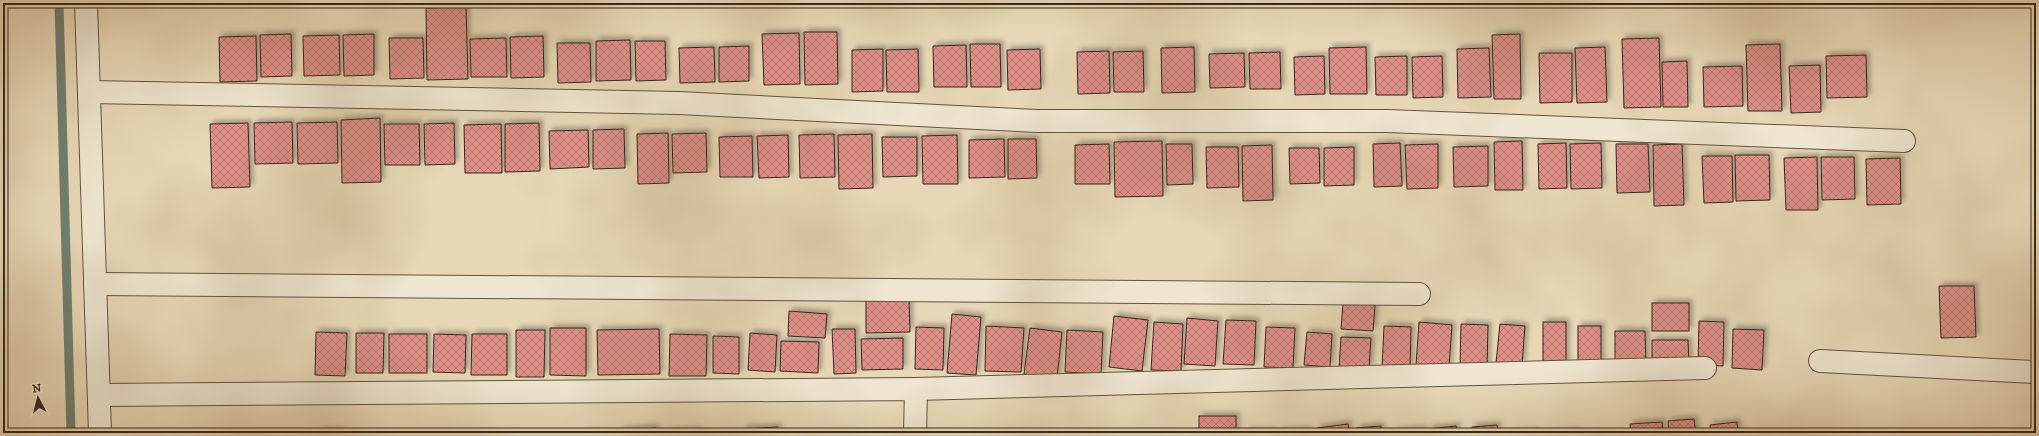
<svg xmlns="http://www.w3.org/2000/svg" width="2039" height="436" font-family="'IM FELL DW Pica',serif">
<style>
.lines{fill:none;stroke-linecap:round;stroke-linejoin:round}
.stream{stroke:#6f8071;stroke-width:9}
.building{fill:url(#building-cross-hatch);stroke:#342819;filter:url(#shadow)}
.minor-casing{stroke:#615440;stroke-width:24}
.minor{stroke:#efe5d0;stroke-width:22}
</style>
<defs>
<pattern id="building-cross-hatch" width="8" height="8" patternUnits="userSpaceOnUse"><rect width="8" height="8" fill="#de9088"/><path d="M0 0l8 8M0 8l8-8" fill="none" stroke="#b5766e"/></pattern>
<filter id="shadow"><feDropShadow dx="3.5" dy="-3.5" stdDeviation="2" flood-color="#0004"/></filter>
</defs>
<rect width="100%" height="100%" fill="#e7d7b6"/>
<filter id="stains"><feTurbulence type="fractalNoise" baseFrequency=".005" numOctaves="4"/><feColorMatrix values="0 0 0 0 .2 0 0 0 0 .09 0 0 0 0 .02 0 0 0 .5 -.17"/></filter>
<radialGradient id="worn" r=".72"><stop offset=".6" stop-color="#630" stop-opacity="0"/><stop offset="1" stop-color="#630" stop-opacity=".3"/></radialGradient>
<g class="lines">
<path class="stream" d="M59,3L71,433"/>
</g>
<g class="building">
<path d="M466,7L468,79L427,80L426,8Z"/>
<path d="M804,32H837L838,84L805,85Z"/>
<path d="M799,33L800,84L764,85L762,34Z"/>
<path d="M291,34L292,76L261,77L260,35Z"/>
<path d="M374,34V75L344,76L343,35Z"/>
<path d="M1520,34L1521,99H1494L1492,35Z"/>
<path d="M339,35L340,75L304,76L303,36Z"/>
<path d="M256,36L257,81L220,82L219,37Z"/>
<path d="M543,36L544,77L511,78L510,37Z"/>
<path d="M389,38H423L424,78L390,79Z"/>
<path d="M506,38L507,77H471L470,39Z"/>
<path d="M1659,38L1661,107L1624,108L1622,39Z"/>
<path d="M630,40L631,80L596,81V41Z"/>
<path d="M635,41H665L666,80L636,81Z"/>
<path d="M557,43H590L591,82L558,83Z"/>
<path d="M970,44H1000L1001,87H971Z"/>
<path d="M1780,44L1782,111H1748L1746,45Z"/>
<path d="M966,45L967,87H934L933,46Z"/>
<path d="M749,46V81L719,82V47Z"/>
<path d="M714,47L715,82L680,83L679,48Z"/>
<path d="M1194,47L1195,92L1162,93L1161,48Z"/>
<path d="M1366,47L1367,94H1330L1329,48Z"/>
<path d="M1605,47L1607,102L1577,103L1575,48Z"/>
<path d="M1489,48L1491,97L1458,98L1457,49Z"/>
<path d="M883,49V91L852,92V50Z"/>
<path d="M918,49L919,92H887L886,50Z"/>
<path d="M1040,49L1041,89L1008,90L1007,50Z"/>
<path d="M1109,51L1110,93L1078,94L1077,52Z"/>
<path d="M1143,51L1144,92H1114L1113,52Z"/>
<path d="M1280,52L1281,89H1250L1249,53Z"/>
<path d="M1244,53L1245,87L1210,88L1209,54Z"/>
<path d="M1539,53H1572V102L1540,103Z"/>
<path d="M1866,55L1867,97L1827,98L1826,56Z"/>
<path d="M1324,56L1325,94L1295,95L1294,57Z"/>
<path d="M1407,56V95H1376L1375,57Z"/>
<path d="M1442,56L1443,97L1413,98L1412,57Z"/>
<path d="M1687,61L1688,107H1663L1662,62Z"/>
<path d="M1820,65L1821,112L1791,113L1789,66Z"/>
<path d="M1742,66L1743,106L1704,107L1703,67Z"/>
<path d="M380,118L381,182L342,183L341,120Z"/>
<path d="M292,122L293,163L255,164L254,123Z"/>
<path d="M337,122L338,163L298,164L297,123Z"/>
<path d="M248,123L250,187L212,188L210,124Z"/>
<path d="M454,123L455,164L425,165L424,124Z"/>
<path d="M539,123L540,171L505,172V124Z"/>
<path d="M384,124H419L420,165H385Z"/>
<path d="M501,124L502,173H465L464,125Z"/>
<path d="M624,129L625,168L593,169V130Z"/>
<path d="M588,130L589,167L550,169L549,131Z"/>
<path d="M668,133L669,183L638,184L637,134Z"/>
<path d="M706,133L707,172L673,173L672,134Z"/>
<path d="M834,134L835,177L800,178L799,135Z"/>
<path d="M872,134L873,188L839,189L838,135Z"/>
<path d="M788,135L789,177L759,178L757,136Z"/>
<path d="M957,135L958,184H923L922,136Z"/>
<path d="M752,136L753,177H720L719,137Z"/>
<path d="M882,137H917V176L883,177Z"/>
<path d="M1004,139L1005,177L969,178V140Z"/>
<path d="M1008,139H1036L1037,178L1008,179Z"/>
<path d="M1162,141L1163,196L1115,197L1114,142Z"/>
<path d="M1522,141L1523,190H1495L1494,142Z"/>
<path d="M1400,143L1402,186L1374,187L1373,144Z"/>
<path d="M1566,143L1567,188L1539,189L1538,144Z"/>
<path d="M1601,143L1602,188L1571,189L1570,144Z"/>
<path d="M1109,144L1110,184H1075V145Z"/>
<path d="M1166,144H1192L1193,184L1167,185Z"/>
<path d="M1438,144V188L1407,189L1405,145Z"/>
<path d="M1616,144H1648L1650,192L1617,193Z"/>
<path d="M1682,144L1684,205L1654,206L1653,145Z"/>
<path d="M1272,145L1273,200L1243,201L1242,146Z"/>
<path d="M1488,146V186L1454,187L1453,147Z"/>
<path d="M1206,147H1238L1239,187L1207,188Z"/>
<path d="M1354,147V185L1324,186V148Z"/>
<path d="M1289,148H1319L1320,183L1290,184Z"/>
<path d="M1735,155H1769L1770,200L1736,201Z"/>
<path d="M1702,156H1732L1733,202L1704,203Z"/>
<path d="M1817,157L1818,210H1786L1784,158Z"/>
<path d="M1821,157H1854L1855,199L1822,200Z"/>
<path d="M1900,158L1901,204L1867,205L1866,159Z"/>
<path d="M1939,286H1974L1976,337L1941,338Z"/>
<path d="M909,299L910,332L866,333V300Z"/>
<path d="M1343,303L1375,305L1373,331L1341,329Z"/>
<rect x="1652" y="303" width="37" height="28"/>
<path d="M789,311L827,314L825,338L788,336Z"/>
<path d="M952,314L981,317L976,375L947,373Z"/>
<path d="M1114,316L1148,320L1142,371L1109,367Z"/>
<path d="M1187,318L1218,321L1215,366L1184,364Z"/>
<path d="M1226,320L1256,321L1254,365L1223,364Z"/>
<path d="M1699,321L1724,322L1723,366L1698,365Z"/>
<path d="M1154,322L1183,324L1181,371L1151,370Z"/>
<path d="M1419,322L1452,325L1449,367L1416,365Z"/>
<rect x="1543" y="322" width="23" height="43"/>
<path d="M1461,324L1488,325L1487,367H1460Z"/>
<path d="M1500,324L1525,326L1522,365L1496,363Z"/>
<path d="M986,326L1024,328L1021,372L985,371Z"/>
<path d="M1384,326L1411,327L1410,369L1382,368Z"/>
<rect x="1578" y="326" width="23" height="40"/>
<path d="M916,327L944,328L943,370L915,369Z"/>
<path d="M1266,327L1295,328L1293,368L1264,367Z"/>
<path d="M550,328H586V376L550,375Z"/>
<path d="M1030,328L1062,332L1057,378L1024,374Z"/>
<path d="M659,329L660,374L598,375L597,330Z"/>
<path d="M832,329H855L856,373L834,374Z"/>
<path d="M1733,329L1764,330L1762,370L1732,368Z"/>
<path d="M516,330H545L544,377H516Z"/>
<path d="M1067,330L1103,332L1101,374L1065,372Z"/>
<path d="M1615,331H1645L1646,368H1615Z"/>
<path d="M316,332L347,333L345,376L315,375Z"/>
<path d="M1307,332L1332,334L1330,367L1304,365Z"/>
<path d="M356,333H384L383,373H356Z"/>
<path d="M750,333L777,335L775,372L748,370Z"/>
<rect x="389" y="334" width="38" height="39"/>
<path d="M434,334L466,335L465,373L433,372Z"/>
<path d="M472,334H507V375H471Z"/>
<path d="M670,334L707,335L706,376H669Z"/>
<path d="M713,336L739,337V374L713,373Z"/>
<path d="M1341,337L1371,338L1369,369L1339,368Z"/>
<path d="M903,338V369L862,370L861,339Z"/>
<path d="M1652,340H1688L1689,362H1652Z"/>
<path d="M781,341L819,342L818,373L780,371Z"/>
<rect x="1199" y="416" width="37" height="17"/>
<path d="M1694,419L1696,433H1669L1668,421Z"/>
<path d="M1662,422L1663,433H1631L1630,424Z"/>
<path d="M1737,422L1738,433H1711L1710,425Z"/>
<path d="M1348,424L1349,433H1318L1317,428Z"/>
<path d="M1497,425L1498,433H1473L1472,427Z"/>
<path d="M1381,426L1382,433H1356V428Z"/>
<path d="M1456,426L1457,433H1429L1428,429Z"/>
<path d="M778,427V433H743V429Z"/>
<path d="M656,428V433H620V430Z"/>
<path d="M1423,429V433H1394V431Z"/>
<path d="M697,430V433H662V432Z"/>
<path d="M1309,430V433H1278V431Z"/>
<path d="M320,431H342L341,433H320Z"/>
<rect x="1247" y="431" width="26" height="2"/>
<path d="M1534,431V433H1510Z"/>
<path d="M1577,431V433H1553Z"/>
<path d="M613,432V433H586Z"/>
</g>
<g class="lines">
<defs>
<g id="minor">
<path d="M86,3L100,433"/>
<path d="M89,92L679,103L1037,121H1387L1904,141"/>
<path d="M95,284L1419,294"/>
<path d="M1820,361L2036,372"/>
<path d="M916,389L1705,368"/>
<path d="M99,395L916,389L915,433"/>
</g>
</defs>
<use href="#minor" class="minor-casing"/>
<use href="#minor" class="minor"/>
</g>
<rect width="2039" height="436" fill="none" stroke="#e7d7b6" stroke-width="16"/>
<rect x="4" y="4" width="2031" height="428" fill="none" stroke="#342819" stroke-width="2"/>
<rect x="8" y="8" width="2023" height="420" fill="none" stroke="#342819"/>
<g transform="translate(38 398) rotate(353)" stroke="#efe5d0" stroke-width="3" paint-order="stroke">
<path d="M0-3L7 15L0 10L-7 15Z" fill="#342819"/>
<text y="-6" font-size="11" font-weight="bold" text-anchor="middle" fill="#342819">N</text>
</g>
<rect width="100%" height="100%" filter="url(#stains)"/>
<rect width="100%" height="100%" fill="url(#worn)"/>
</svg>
